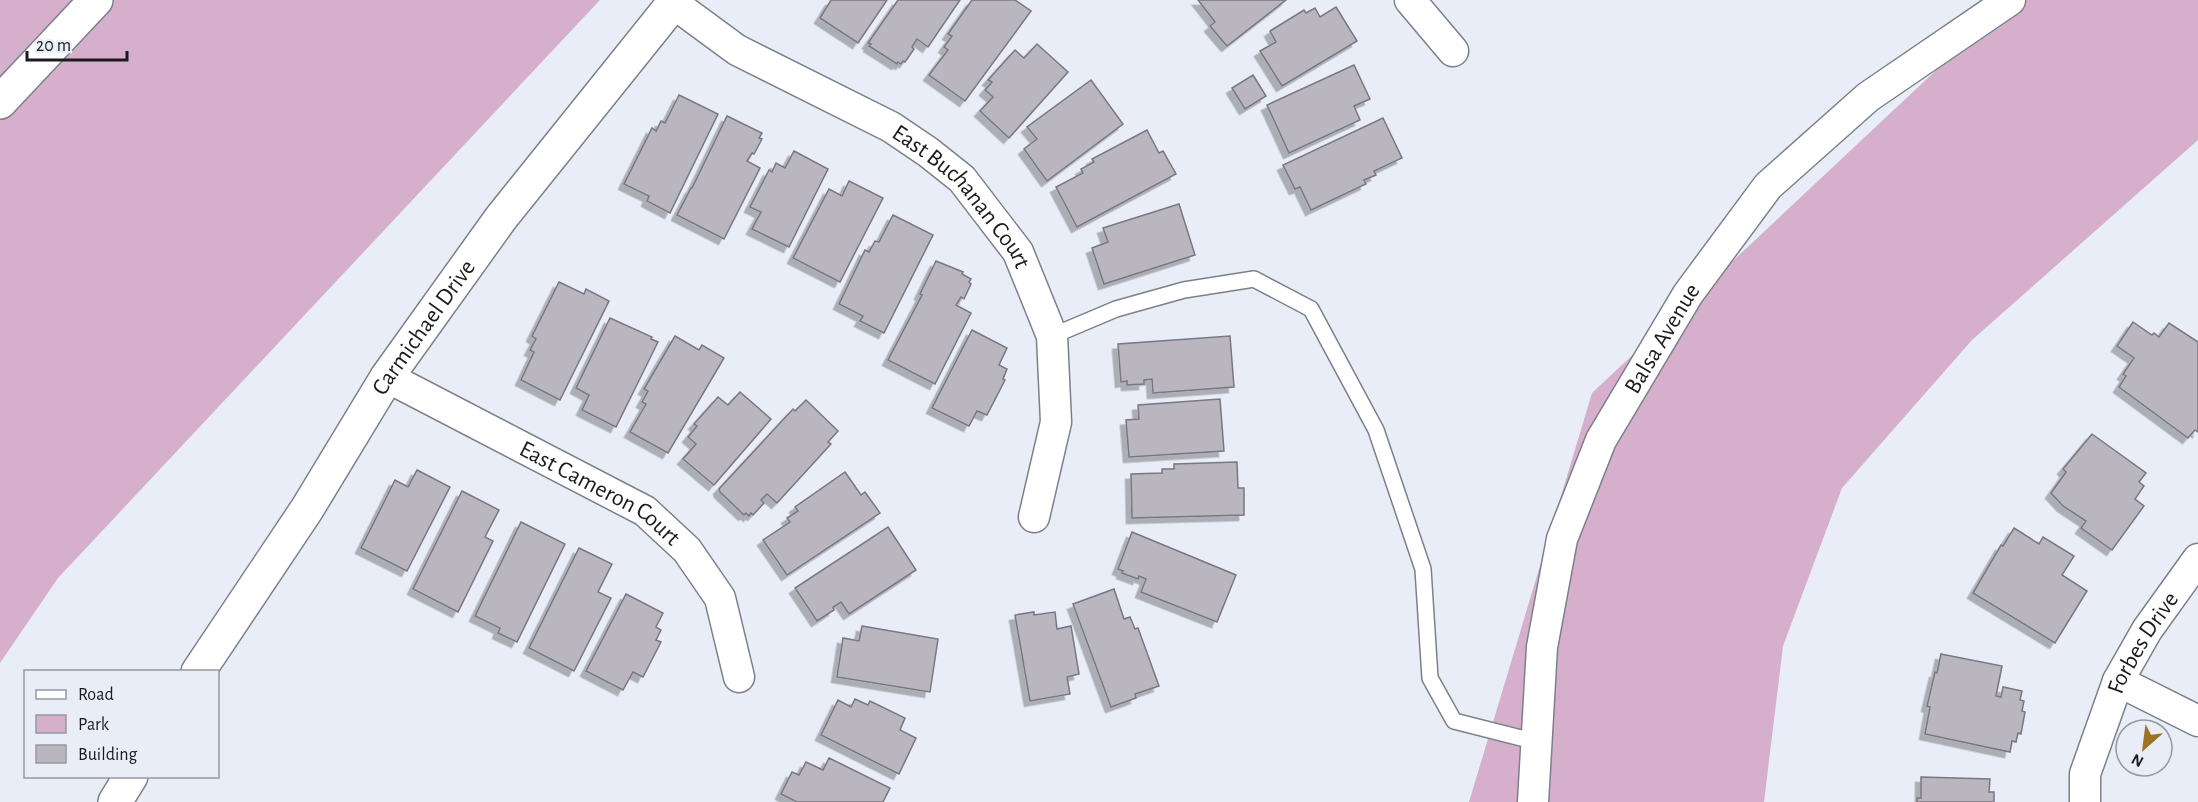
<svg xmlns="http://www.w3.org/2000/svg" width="2198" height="802" font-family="'Alegreya Sans',sans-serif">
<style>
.green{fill:#d5afcb}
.building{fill:#bab6c0;stroke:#797780;stroke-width:1.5;filter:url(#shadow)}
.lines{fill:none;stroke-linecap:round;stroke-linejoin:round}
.lane-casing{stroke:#7c8089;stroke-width:18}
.street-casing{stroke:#7c8089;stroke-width:33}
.secondary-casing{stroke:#7c8089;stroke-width:36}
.highway-casing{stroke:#7c8089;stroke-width:36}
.lane{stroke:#fff;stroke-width:15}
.street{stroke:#fff;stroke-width:30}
.secondary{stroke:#fff;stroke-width:33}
.highway{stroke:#fff;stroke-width:33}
.labels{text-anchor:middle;stroke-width:6;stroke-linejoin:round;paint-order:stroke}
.street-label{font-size:24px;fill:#1a1b1f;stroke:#e9edf7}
</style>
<defs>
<filter id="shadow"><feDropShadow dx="-5.5" dy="5.5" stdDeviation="0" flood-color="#0004"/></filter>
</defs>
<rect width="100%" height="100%" fill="#e9edf7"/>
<g class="green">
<path d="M0,0H600L58,578L0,663Z"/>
<path d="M2011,0H2198V140L1972,340L1842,488L1783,646L1764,802H1469L1592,393Z"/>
</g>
<g class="building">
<path d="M831,0H887L858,43L820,18Z"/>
<path d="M898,0H960L928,47L917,39L912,47L914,49L905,62L903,61L901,64L898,62L897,64L869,46L871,44L868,43Z"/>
<path d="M972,0H1015L1031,11L965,101L929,75L948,50L944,47L952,36L948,34Z"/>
<path d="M1198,0H1286L1227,46L1210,26L1215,22Z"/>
<path d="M1336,7L1357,41L1282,86L1260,51L1276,42L1270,31L1304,10L1306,13L1315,8L1320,17Z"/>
<path d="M1037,44L1068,72L1009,138L980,111L993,97L985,90L992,82L988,80L1015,50L1024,58Z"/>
<path d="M1354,65L1370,99L1354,106L1360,120L1289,153L1267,105Z"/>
<path d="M1253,75L1266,96L1245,109L1232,88Z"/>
<path d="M1091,80L1123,124L1047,181L1024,149L1037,139L1027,127Z"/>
<path d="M679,95L718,114L670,213L647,201L649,196L624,184L652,128L656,131L661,121L665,123Z"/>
<path d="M727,116L762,133L759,138L762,139L754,154L752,153L747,161L760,168L724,239L677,215L691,188H692Z"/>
<path d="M1383,118L1402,158L1374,171L1376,175L1364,180L1366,184L1311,210L1300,187L1295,189L1283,165Z"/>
<path d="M1147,130L1159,153L1163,151L1176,174L1077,227L1056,187L1083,173L1081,169L1094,162L1092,159Z"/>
<path d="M794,151L828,169L789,247L752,229L761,212L750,207L769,170L772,172L776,163L785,168Z"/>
<path d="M849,181L883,198L840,282L793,258L829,189L842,196Z"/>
<path d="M1179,204L1195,255L1104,284L1092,248L1108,242L1103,228Z"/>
<path d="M893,215L933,235L884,333L860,321L863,316L839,304L865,250L869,252L875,241L879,242Z"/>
<path d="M936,261L963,272L962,274L971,279L969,282L971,284L964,299L961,297L956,305L971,313L935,384L888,360L922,295L920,294Z"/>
<path d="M559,282L584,294L586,289L609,301L560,400L521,380L534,352L530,350L536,339L532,336Z"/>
<path d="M610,318L652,337L651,339L658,342L616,427L582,410L589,395L576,388Z"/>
<path d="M2133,322L2152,335L2154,333L2159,337L2169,323L2198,342V432L2195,430L2188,438L2119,387L2126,376L2123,374L2134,358L2117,346Z"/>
<path d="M972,330L1007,348L999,365L1007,369L1003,379L1005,380L987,415L977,411L969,426L932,408Z"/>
<path d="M675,336L699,350L702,345L724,358L668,453L630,432L646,404L642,402L648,391L644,389Z"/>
<path d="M1230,336L1234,387L1153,393L1152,379L1144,380V384L1127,385V381L1121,382L1118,344Z"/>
<path d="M740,392L771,419L714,485L683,459L696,444L688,437L697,426L694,424L718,397L728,405Z"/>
<path d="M1220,399L1224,451L1129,457L1126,420L1139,419L1138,405Z"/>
<path d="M806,400L838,431L828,442L831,444L777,503L767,494L761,500L764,503L753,515L751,513L749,516L746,513L744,515L720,492L719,489L793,409L795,411Z"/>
<path d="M2092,434L2146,473L2139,482L2144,486L2135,499L2144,506L2112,550L2081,528L2086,521L2063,506L2051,493L2066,472L2063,469Z"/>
<path d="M1237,462L1238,488H1244V515L1132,518L1131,474L1162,473V469H1174V464Z"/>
<path d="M417,470L450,487L407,571L361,548L395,480L408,487Z"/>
<path d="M845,472L861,495L865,492L880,513L787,575L763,540L790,522L787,518L798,511L795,507Z"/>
<path d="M462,491L499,510L485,537L493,541L458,612L413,589Z"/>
<path d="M521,522L565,544L517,642L498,633L500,628L475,616Z"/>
<path d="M888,527L916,570L849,614L841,602L833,607L834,610L817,621L795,588Z"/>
<path d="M2014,528L2039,544L2043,537L2074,556L2062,575L2087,591L2055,643L1973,593L2001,545L2003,546Z"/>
<path d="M1132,532L1236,575L1217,622L1141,592L1146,579L1139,576L1138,579L1122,573L1123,571L1118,569Z"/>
<path d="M579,548L612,564L598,592L611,598L574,671L529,648Z"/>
<path d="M1114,589L1124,619L1130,617L1135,629L1138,628L1159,686L1135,694L1136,698L1111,707L1073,604Z"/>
<path d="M626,594L663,613L656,627L661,630L656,640L661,642L643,677L633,672L623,690L586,671Z"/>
<path d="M1034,612V615L1055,612L1057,629L1071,626L1079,674L1067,677L1070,694L1030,701L1015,615Z"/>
<path d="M862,626L938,639L930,692L837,677L843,638L859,641Z"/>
<path d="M1941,654L2002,666L1996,696L2001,697L2003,687L2022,691L2020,700L2024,701L2022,711L2025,712L2021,734L2018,733L2016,742L2012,741L2010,752L1925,734L1930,707L1927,706L1935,672L1937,673Z"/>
<path d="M855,699L868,705L870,701L905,718L900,730L916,738L899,774L821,735L838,700L851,707Z"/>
<path d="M829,758L890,788L883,802H797L781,794L792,772L799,775L806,762L823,770Z"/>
<path d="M1921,777L1990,779L1989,792H1994V802H1917V798H1921Z"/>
</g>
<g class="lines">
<defs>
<path id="lane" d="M1052,336L1116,309L1184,290L1254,279L1311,309L1376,430L1423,569L1430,678L1454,721L1537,742"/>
<g id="street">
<path d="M1410,0L1453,51"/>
<path id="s1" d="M673,3L737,50L891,127L928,152L962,179L1018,252L1052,336L1056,422L1034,517"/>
<path id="s2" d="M387,377L645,511L687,550L720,598L739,677"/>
<path d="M2118,681L2198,721"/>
<path id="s3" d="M1533,802L1542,647L1562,539L1601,440L1688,294L1768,186L1868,97L2010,0"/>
<path id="s4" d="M2085,802V774L2118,681L2147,630L2198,559"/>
</g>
<g id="secondary">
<path id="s5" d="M198,672L307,509L387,377L501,218L676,0"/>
<path d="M115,802L131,776"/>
</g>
<path id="highway" d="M0,102L96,0"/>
</defs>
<use href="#lane" class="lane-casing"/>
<use href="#street" class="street-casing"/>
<use href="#secondary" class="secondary-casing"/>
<use href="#highway" class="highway-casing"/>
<use href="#lane" class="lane"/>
<use href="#street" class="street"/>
<use href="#secondary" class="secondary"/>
<use href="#highway" class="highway"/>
</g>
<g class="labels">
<g class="street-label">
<text dy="8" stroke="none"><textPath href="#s1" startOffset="352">East Buchanan Court</textPath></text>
<text dy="8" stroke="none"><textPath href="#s5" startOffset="412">Carmichael Drive</textPath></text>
<text dy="8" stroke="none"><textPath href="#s3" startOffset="490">Balsa Avenue</textPath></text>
<text dy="8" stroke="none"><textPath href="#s2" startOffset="243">East Cameron Court</textPath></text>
<text dy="8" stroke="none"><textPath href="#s4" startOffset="172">Forbes Drive</textPath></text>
</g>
</g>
<rect x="24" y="670" width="195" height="108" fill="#e9edf7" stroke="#9699a1" stroke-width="1.5"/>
<rect x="36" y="690" width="30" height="9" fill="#ffffff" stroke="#9699a1" stroke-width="1.5"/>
<text x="78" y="700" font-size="18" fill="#1a1b1f">Road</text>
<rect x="36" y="715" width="30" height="18" fill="#d5afcb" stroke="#9699a1" stroke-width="1.5"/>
<text x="78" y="730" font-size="18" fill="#1a1b1f">Park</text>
<rect x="36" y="745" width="30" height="18" fill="#bab6c0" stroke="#9699a1" stroke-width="1.5"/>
<text x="78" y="760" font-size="18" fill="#1a1b1f">Building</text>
<g transform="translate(2144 748) rotate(208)"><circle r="28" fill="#e9edf7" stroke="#9699a1" stroke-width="1.5"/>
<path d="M0-4.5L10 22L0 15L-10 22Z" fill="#9e7322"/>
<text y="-9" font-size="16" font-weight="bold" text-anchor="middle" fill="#1a1b1f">N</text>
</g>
<path d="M27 51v9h100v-9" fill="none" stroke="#1a1b1f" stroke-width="3"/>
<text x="36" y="51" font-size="18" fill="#1a1b1f" stroke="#e9edf7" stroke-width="4.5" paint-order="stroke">20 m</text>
</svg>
